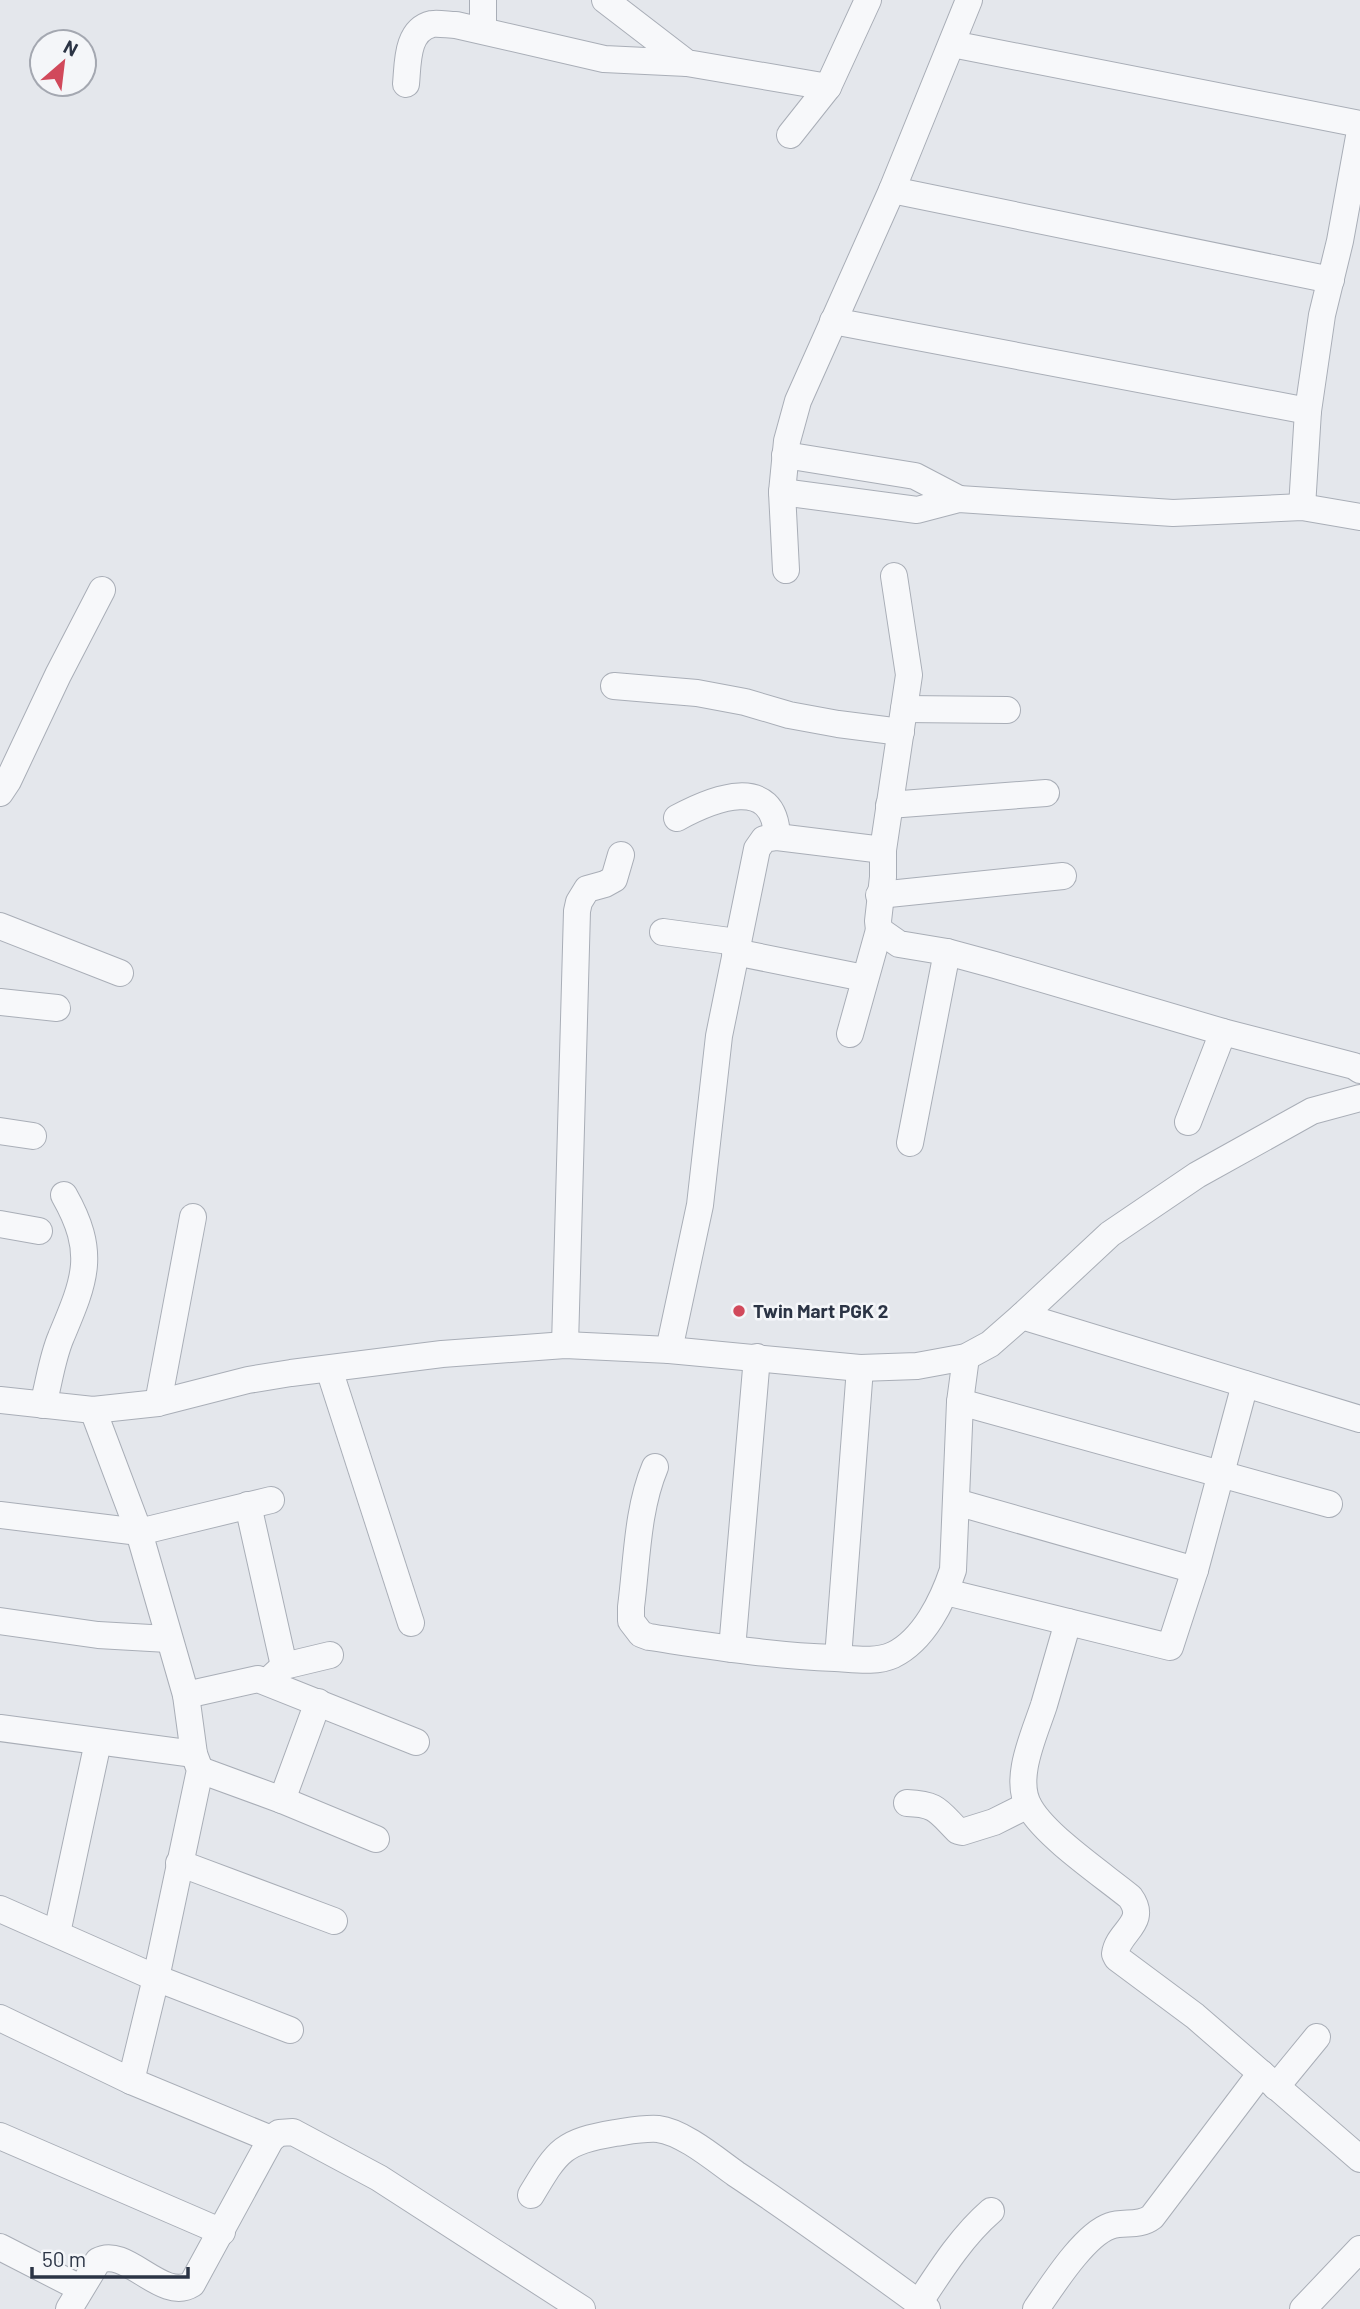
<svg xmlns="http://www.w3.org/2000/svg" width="1360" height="2309" font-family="Barlow,sans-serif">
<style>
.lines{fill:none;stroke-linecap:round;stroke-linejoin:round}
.minor-casing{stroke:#a9aeb7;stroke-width:28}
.minor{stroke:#f7f8fa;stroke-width:26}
.poi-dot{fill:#d1495b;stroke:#f4f6f9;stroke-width:2.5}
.labels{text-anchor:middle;stroke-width:5;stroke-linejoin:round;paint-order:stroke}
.poi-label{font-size:19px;font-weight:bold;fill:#2b3445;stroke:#f4f6f9;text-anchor:start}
</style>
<rect width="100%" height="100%" fill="#e4e7ec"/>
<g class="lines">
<defs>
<g id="minor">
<path d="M605,0L687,63L828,87"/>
<path d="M483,30V0"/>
<path d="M952,44L1360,124"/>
<path d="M406,84C408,64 406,30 432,24C439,23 449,25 456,25L604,59L687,63"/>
<path d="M790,135L828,87L868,0"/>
<path d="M892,190L1331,280"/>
<path d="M833,321L1308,411"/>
<path d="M785,455L915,476L959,499"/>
<path d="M782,492L917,510L959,499L1173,513L1302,507L1360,517"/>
<path d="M1302,507L1308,411L1322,315L1340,241L1360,131"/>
<path d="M786,570L782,492L787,441L798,401L892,190L969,0"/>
<path d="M894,576L909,675L883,850V877L878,921L879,930L899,944L947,952L995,965L1223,1032L1354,1066L1360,1070"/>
<path d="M614,686L697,693L745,702L789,715L838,724L901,732"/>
<path d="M904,709L1007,710"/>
<path d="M0,793L8,781L58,675L102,590"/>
<path d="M889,805L1046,793"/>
<path d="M677,818C712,799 775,773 777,837"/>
<path d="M879,895L1063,876"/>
<path d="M0,926L120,973"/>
<path d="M663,932L737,942"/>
<path d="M735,952L864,978"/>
<path d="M0,1002L57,1008"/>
<path d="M850,1034L879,930"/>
<path d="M1188,1122L1223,1032"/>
<path d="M0,1131L33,1136"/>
<path d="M910,1143L947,952"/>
<path d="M0,1224L39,1231"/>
<path d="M1022,1316L1360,1419"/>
<path d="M565,1345L577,911L579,902L587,889L605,884L614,879L621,855"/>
<path d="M669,1350L700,1205L719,1036L757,849L764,839L777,837L883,850"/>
<path d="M329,1369L411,1623"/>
<path d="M0,1400L93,1410L158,1403L248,1380L291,1373L442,1354L565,1345L669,1350L860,1368L917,1366L966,1357L990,1344L1022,1316L1110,1234L1197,1175L1312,1111L1360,1098"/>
<path d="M960,1402L1329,1504"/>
<path d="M158,1403L193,1217"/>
<path d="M43,1405C49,1383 52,1358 61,1337C85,1280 97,1253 64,1195"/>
<path d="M93,1410L139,1532L186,1695L194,1754L200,1770L156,1978L131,2081"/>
<path d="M655,1467C637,1510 637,1561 631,1607V1621L641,1634L649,1637C711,1646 772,1656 835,1658C854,1659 875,1663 893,1655C924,1640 943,1600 953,1570L960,1402L966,1357"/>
<path d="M956,1502L1195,1570L1245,1384"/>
<path d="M248,1505L284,1666"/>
<path d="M0,1515L139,1532L271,1500"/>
<path d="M946,1592L1170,1647L1195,1570"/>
<path d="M0,1621L98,1635L168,1639"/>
<path d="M1068,1622C1060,1650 1052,1677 1044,1705C1035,1733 1012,1780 1030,1808C1047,1837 1103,1875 1130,1897C1149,1923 1118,1931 1115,1954L1117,1958L1195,2016L1360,2159"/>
<path d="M732,1649L757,1357"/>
<path d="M838,1658L860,1368"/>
<path d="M271,1678L284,1666L330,1655"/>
<path d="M186,1695L258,1679L416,1742"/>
<path d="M0,1728L194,1754"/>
<path d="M200,1770L282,1800L376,1839"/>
<path d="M282,1800L318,1702"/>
<path d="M907,1803C937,1804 938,1811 958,1831L962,1832L994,1822L1028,1805"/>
<path d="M179,1863L334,1921"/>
<path d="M0,1909L156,1978L290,2030"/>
<path d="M57,1933L98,1742"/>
<path d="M0,2018L131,2081L271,2139L279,2133L293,2132L379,2178L582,2309"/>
<path d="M1276,2087L1317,2037"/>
<path d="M0,2136L222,2232"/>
<path d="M531,2195C558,2150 562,2142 615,2133C629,2131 644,2128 658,2129C683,2132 715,2159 736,2174C801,2217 864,2263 927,2309"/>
<path d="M0,2247L80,2288"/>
<path d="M919,2303C940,2271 962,2236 991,2211"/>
<path d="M69,2309L98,2261C126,2245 162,2303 192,2284L271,2139"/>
<path d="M1036,2309C1052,2286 1084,2235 1110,2226C1124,2221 1139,2227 1152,2217L1261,2073"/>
<path d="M1303,2309L1360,2249"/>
</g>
</defs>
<use href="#minor" class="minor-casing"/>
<use href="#minor" class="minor"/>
</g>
<circle class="poi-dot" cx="739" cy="1311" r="7"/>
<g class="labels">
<g class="poi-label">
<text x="753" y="1318">Twin Mart PGK 2</text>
</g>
</g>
<g transform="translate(63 63) rotate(28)"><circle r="33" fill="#f4f6f9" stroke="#a4a8b1" stroke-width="2"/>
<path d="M0-5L12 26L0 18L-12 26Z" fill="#d1495b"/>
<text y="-10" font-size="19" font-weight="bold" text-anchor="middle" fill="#2b3445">N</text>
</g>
<path d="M32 2267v10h156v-10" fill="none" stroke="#2b3445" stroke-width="3.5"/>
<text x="42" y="2267" font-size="21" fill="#2b3445" stroke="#f4f6f9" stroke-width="5" paint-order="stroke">50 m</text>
</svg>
